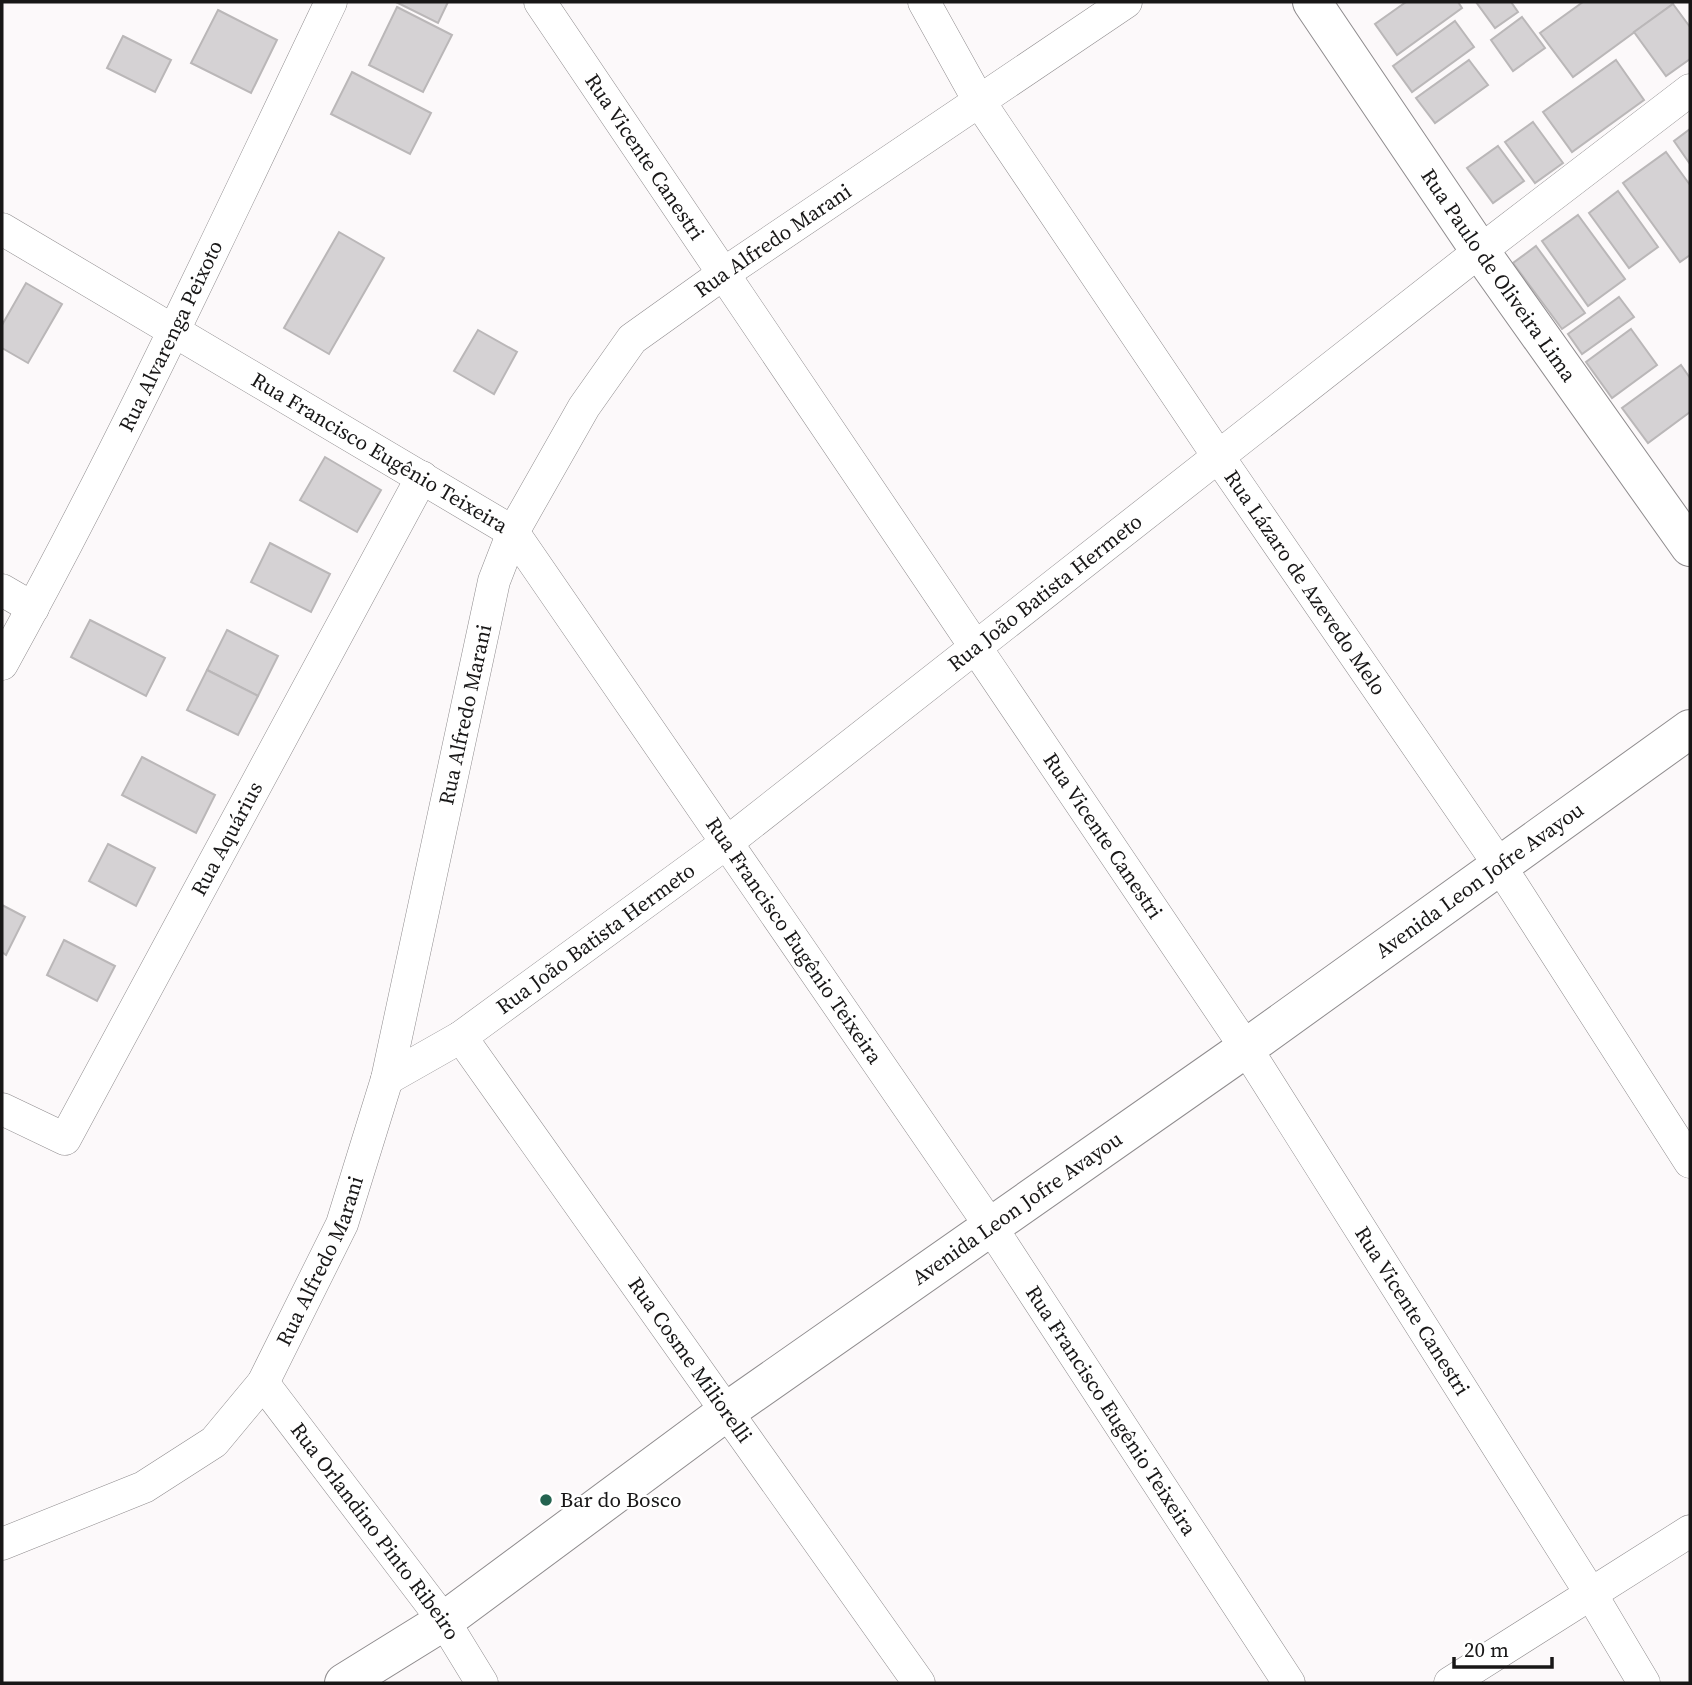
<svg xmlns="http://www.w3.org/2000/svg" width="1692" height="1685" font-family="'Source Serif 4',serif">
<style>
.building{fill:#d5d2d4;stroke:#bab7b8;stroke-width:2}
.lines{fill:none;stroke-linecap:round;stroke-linejoin:round}
.minor-casing{stroke:#8f8c8e;stroke-width:33}
.tertiary-casing{stroke:#8f8c8e;stroke-width:40}
.minor{stroke:#fff;stroke-width:32}
.tertiary{stroke:#fff;stroke-width:38}
.poi-dot{fill:#246350;stroke:#fff;stroke-width:2.5}
.labels{text-anchor:middle;stroke-width:5;stroke-linejoin:round;paint-order:stroke}
.street-label{font-size:21px;fill:#181717;stroke:#fff}
.poi-label{font-size:21px;fill:#181717;stroke:#fff;text-anchor:start}
</style>
<rect width="100%" height="100%" fill="#fcf9fa"/>
<g class="building">
<path d="M396,2H448L438,23Z"/>
<path d="M1406,2H1458L1462,8L1397,55L1375,24Z"/>
<path d="M1476,2H1511L1518,12L1495,28Z"/>
<path d="M1583,2H1672L1673,4L1573,77L1540,33Z"/>
<path d="M1673,4L1690,27V59L1666,76L1634,32Z"/>
<path d="M397,7L452,35L423,92L369,65Z"/>
<path d="M218,10L277,40L251,93L191,63Z"/>
<path d="M1522,17L1545,48L1513,71L1491,40Z"/>
<path d="M1455,21L1474,47L1412,92L1393,66Z"/>
<path d="M123,36L171,60L155,92L107,68Z"/>
<path d="M1469,60L1488,85L1435,123L1416,98Z"/>
<path d="M1616,60L1644,100L1572,152L1543,112Z"/>
<path d="M352,72L431,113L410,154L331,114Z"/>
<path d="M1533,122L1563,163L1535,183L1505,142Z"/>
<path d="M1690,129V164L1674,141Z"/>
<path d="M1498,146L1524,181L1493,203L1467,168Z"/>
<path d="M1666,152L1690,185V255L1680,262L1623,183Z"/>
<path d="M1618,191L1658,247L1629,268L1589,213Z"/>
<path d="M1578,215L1625,279L1588,306L1542,241Z"/>
<path d="M339,232L384,258L329,354L284,328Z"/>
<path d="M1536,246L1585,313L1562,329L1513,263Z"/>
<path d="M26,283L62,304L28,363L2,348V325Z"/>
<path d="M1619,297L1634,317L1582,354L1568,334Z"/>
<path d="M1631,329L1657,365L1612,398L1586,362Z"/>
<path d="M478,330L517,352L494,394L454,371Z"/>
<path d="M1681,365L1690,378V412L1648,443L1622,408Z"/>
<path d="M325,457L381,490L357,532L300,500Z"/>
<path d="M270,543L330,574L311,612L251,582Z"/>
<path d="M90,620L165,658L146,696L71,657Z"/>
<path d="M227,630L278,656L258,696L207,670Z"/>
<path d="M207,670L258,696L238,735L187,710Z"/>
<path d="M142,757L215,795L196,833L122,795Z"/>
<path d="M108,844L155,868L136,906L89,881Z"/>
<path d="M2,905L25,917L6,955L2,952Z"/>
<path d="M64,940L115,966L97,1001L47,975Z"/>
</g>
<g class="lines">
<defs>
<g id="minor">
<path id="s1" d="M540,2L1246,1048L1591,1594L1644,1683"/>
<path id="s2" d="M924,2L979,101L1218,456L1500,866L1690,1162"/>
<path id="s3" d="M2,229L513,532L991,1227L1289,1683"/>
<path d="M2,590L33,608"/>
<path id="s4" d="M2,664C121,449 225,224 331,2"/>
<path id="s5" d="M461,1037L919,1683"/>
<path id="s6" d="M387,1079L461,1037L725,844L1480,251L1690,90"/>
<path id="s7" d="M2,1109L65,1139L422,477"/>
<path id="s8" d="M263,1383L444,1621L482,1683"/>
<path id="s9" d="M2,1544L144,1487L214,1442L263,1383L342,1224L387,1079L494,581L513,532L584,407L632,339L723,274L1126,2"/>
<path d="M1450,1683L1690,1531"/>
</g>
<g id="tertiary">
<path id="s10" d="M1312,2L1480,251L1690,547"/>
<path id="s11" d="M344,1683L444,1621L726,1412L1246,1048L1690,729"/>
</g>
</defs>
<use href="#minor" class="minor-casing"/>
<use href="#tertiary" class="tertiary-casing"/>
<use href="#minor" class="minor"/>
<use href="#tertiary" class="tertiary"/>
</g>
<circle class="poi-dot" cx="546" cy="1500" r="7"/>
<g class="labels">
<g class="street-label">
<text dy="7" stroke="none"><textPath href="#s1" startOffset="187">Rua Vicente Canestri</textPath></text>
<text dy="7" stroke="none"><textPath href="#s9" startOffset="1603">Rua Alfredo Marani</textPath></text>
<text dy="7" stroke="none"><textPath href="#s10" startOffset="331">Rua Paulo de Oliveira Lima</textPath></text>
<text dy="7" stroke="none"><textPath href="#s4" startOffset="369">Rua Alvarenga Peixoto</textPath></text>
<text dy="7" stroke="none"><textPath href="#s3" startOffset="439">Rua Francisco Eugênio Teixeira</textPath></text>
<text dy="7" stroke="none"><textPath href="#s2" startOffset="695">Rua Lázaro de Azevedo Melo</textPath></text>
<text dy="7" stroke="none"><textPath href="#s6" startOffset="819">Rua João Batista Hermeto</textPath></text>
<text dy="7" stroke="none"><textPath href="#s9" startOffset="1015">Rua Alfredo Marani</textPath></text>
<text dy="7" stroke="none"><textPath href="#s1" startOffset="1006">Rua Vicente Canestri</textPath></text>
<text dy="7" stroke="none"><textPath href="#s7" startOffset="411">Rua Aquárius</textPath></text>
<text dy="7" stroke="none"><textPath href="#s11" startOffset="1391">Avenida Leon Jofre Avayou</textPath></text>
<text dy="7" stroke="none"><textPath href="#s6" startOffset="252">Rua João Batista Hermeto</textPath></text>
<text dy="7" stroke="none"><textPath href="#s3" startOffset="1090">Rua Francisco Eugênio Teixeira</textPath></text>
<text dy="7" stroke="none"><textPath href="#s11" startOffset="824">Avenida Leon Jofre Avayou</textPath></text>
<text dy="7" stroke="none"><textPath href="#s9" startOffset="448">Rua Alfredo Marani</textPath></text>
<text dy="7" stroke="none"><textPath href="#s1" startOffset="1573">Rua Vicente Canestri</textPath></text>
<text dy="7" stroke="none"><textPath href="#s5" startOffset="396">Rua Cosme Miliorelli</textPath></text>
<text dy="7" stroke="none"><textPath href="#s3" startOffset="1657">Rua Francisco Eugênio Teixeira</textPath></text>
<text dy="7" stroke="none"><textPath href="#s8" startOffset="186">Rua Orlandino Pinto Ribeiro</textPath></text>
</g>
<g class="poi-label">
<text x="560" y="1507">Bar do Bosco</text>
</g>
</g>
<rect width="1692" height="1685" fill="none" stroke="#181717" stroke-width="7"/>
<path d="M1454 1657v10h98v-10" fill="none" stroke="#181717" stroke-width="3.5"/>
<text x="1464" y="1657" font-size="21" fill="#181717" stroke="#ffffff" stroke-width="5" paint-order="stroke">20 m</text>
</svg>
